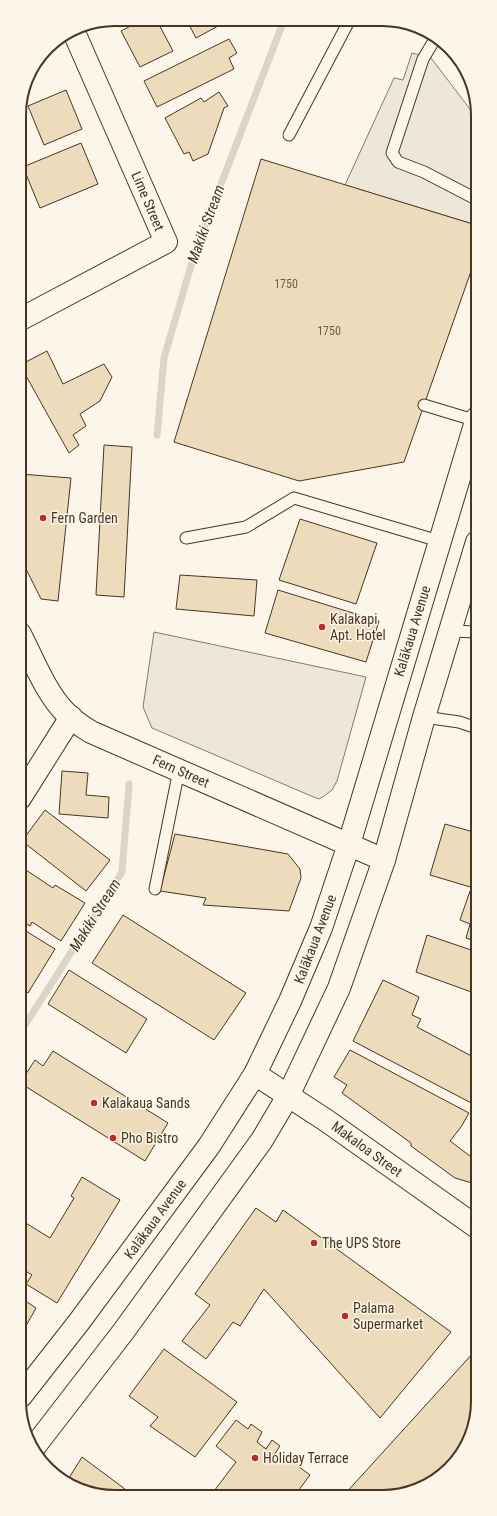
<svg xmlns="http://www.w3.org/2000/svg" width="497" height="1516" font-family="'Roboto Condensed',sans-serif">
<style>
.parking{fill:#ede7d9;stroke:#887966}
.lines{fill:none;stroke-linecap:round;stroke-linejoin:round}
.stream{stroke:#dcd4c6;stroke-width:7}
.building{fill:#ecdcbc;stroke:#4a3520}
.service-casing{stroke:#4a3520;stroke-width:13}
.minor-casing{stroke:#4a3520;stroke-width:24}
.primary-casing{stroke:#4a3520;stroke-width:24}
.service{stroke:#fbf6e9;stroke-width:11}
.minor{stroke:#fbf6e9;stroke-width:22}
.primary{stroke:#fbf6e9;stroke-width:22}
.poi-dot{fill:#c62828;stroke:#fbf6e9;stroke-width:1.5}
.labels{text-anchor:middle;stroke-width:3;stroke-linejoin:round;paint-order:stroke}
.number-label{font-size:12px;fill:#725f47}
.street-label{font-size:14px;fill:#4a3520;stroke:#fbf6e9}
.poi-label{font-size:14px;fill:#4a3520;stroke:#fbf6e9;text-anchor:start}
.water-label{font-size:15px;font-style:italic;fill:#4a3520;stroke:#fbf6e9}
.rim{fill:none;stroke:#4a3520;stroke-width:2}
</style>
<rect width="100%" height="100%" fill="#fbf6e9"/>
<g class="parking">
<path d="M412,53L431,58L476,117V225L345,185L394,78L403,80Z"/>
<path d="M154,632L366,677L337,781L332,790L324,796L319,799L316,798L152,728L143,707Z"/>
</g>
<g class="lines">
<g class="stream">
<path d="M157,435L164,358L195,252L284,20"/>
<path d="M20,1033L122,872L129,784"/>
</g>
</g>
<g class="building">
<path d="M114,19H132L118,27Z"/>
<path d="M144,19H156L173,51L140,67L121,31Z"/>
<path d="M186,19L217,20L220,25L196,38Z"/>
<path d="M229,39L237,53L229,58L234,69L157,107L144,81Z"/>
<path d="M66,90L82,129L44,145L28,106Z"/>
<path d="M219,92L228,106L224,108L208,154L193,161L189,152L184,154L165,118L201,98L204,102Z"/>
<path d="M81,143L98,184L40,208L23,167Z"/>
<path d="M261,159L476,225V257L404,462L299,481L174,442Z"/>
<path d="M47,351L63,384L104,364L112,377L100,401L80,414L86,426L73,435L79,445L69,453L20,365Z"/>
<path d="M104,445L132,447L124,597L96,595Z"/>
<path d="M20,474L71,478L58,601L41,599L20,557Z"/>
<path d="M300,519L377,543L356,604L279,580Z"/>
<path d="M180,575L257,580L254,616L176,609Z"/>
<path d="M278,590L379,621L366,662L265,633Z"/>
<path d="M62,771L88,773L86,795L109,797L108,818L59,814Z"/>
<path d="M45,810L110,860L86,891L22,841Z"/>
<path d="M445,824L477,833V889L430,875Z"/>
<path d="M175,834L288,854L300,869L301,878L289,911L203,905L206,898L160,891Z"/>
<path d="M20,866L53,888L55,885L85,903L61,941L32,922L30,926L20,920Z"/>
<path d="M470,891L477,893V942L466,938L470,924L460,920Z"/>
<path d="M123,915L246,993L214,1040L92,963Z"/>
<path d="M21,928L55,949L28,993L20,988Z"/>
<path d="M427,935L477,952V994L416,972Z"/>
<path d="M69,970L147,1019L126,1053L48,1004Z"/>
<path d="M383,980L419,997L412,1015L421,1019L417,1027L477,1059V1106L353,1041Z"/>
<path d="M350,1050L469,1113L461,1127L450,1141L478,1162V1181L472,1183L455,1178L411,1146V1143L342,1093L347,1085L334,1077Z"/>
<path d="M53,1051L168,1123L145,1161L20,1083L35,1060L43,1066Z"/>
<path d="M82,1177L120,1200L57,1303L26,1284L32,1275L21,1268V1220L50,1238L74,1198L71,1196Z"/>
<path d="M256,1208L276,1222L283,1210L451,1332L380,1418L264,1289L240,1326L233,1322L206,1359L182,1341L210,1305L195,1294Z"/>
<path d="M21,1298L36,1308L22,1333L21,1332Z"/>
<path d="M164,1349L237,1402L195,1457L150,1426L158,1417L129,1396Z"/>
<path d="M474,1352L478,1355V1407L471,1438L454,1464L430,1484L401,1495H344Z"/>
<path d="M236,1420L248,1429L251,1424L262,1432L257,1442L266,1449L272,1440L280,1446L274,1455L283,1461L289,1453L301,1462L298,1466L310,1475L295,1495H281L272,1489L267,1495L261,1493L260,1495H211L236,1462L216,1446Z"/>
<path d="M82,1457L133,1495H96L55,1473L56,1472L69,1478Z"/>
</g>
<g class="lines">
<defs>
<g id="service">
<path d="M435,39L423,59L392,153L398,162L424,172L476,199"/>
<path d="M289,135L349,21"/>
<path d="M424,405L477,421"/>
<path d="M186,538L246,527L294,498L439,541"/>
<path d="M450,631L477,632"/>
<path d="M424,717L459,722L477,728"/>
<path d="M155,889L179,770"/>
</g>
<g id="minor">
<path d="M19,320L166,242L73,30"/>
<path d="M20,634C33,659 45,691 64,711C72,720 81,726 91,732L384,860"/>
<path d="M20,798L71,717"/>
<path d="M255,1074L327,1121L478,1228"/>
</g>
<g id="primary">
<path d="M21,1396L79,1322L209,1146L255,1074L290,1001L321,928L349,844L477,418"/>
<path d="M35,1446L123,1332L262,1140L288,1096L339,988L384,860L424,717L477,542"/>
</g>
</defs>
<use href="#service" class="service-casing"/>
<use href="#minor" class="minor-casing"/>
<use href="#primary" class="primary-casing"/>
<use href="#service" class="service"/>
<use href="#minor" class="minor"/>
<use href="#primary" class="primary"/>
</g>
<g class="poi-dot">
<circle cx="43" cy="518" r="4"/>
<circle cx="322" cy="627" r="4"/>
<circle cx="94" cy="1103" r="4"/>
<circle cx="113" cy="1138" r="4"/>
<circle cx="314" cy="1243" r="4"/>
<circle cx="345" cy="1316" r="4"/>
<circle cx="255" cy="1458" r="4"/>
</g>
<g class="labels">
<g class="number-label">
<text x="286" y="288">1750</text>
<text x="329" y="335">1750</text>
</g>
<g class="street-label">
<text transform="translate(148 201) rotate(67)" y="5">Lime Street</text>
<text transform="translate(412 631) rotate(-73)" y="5">Kalākaua Avenue</text>
<text transform="translate(181 771) rotate(24)" y="5">Fern Street</text>
<text transform="translate(315 939) rotate(-69)" y="5">Kalākaua Avenue</text>
<text transform="translate(367 1149) rotate(36)" y="5">Makaloa Street</text>
<text transform="translate(155 1219) rotate(-54)" y="5">Kalākaua Avenue</text>
</g>
<g class="poi-label">
<text x="51" y="523">Fern Garden</text>
<text x="330" y="624">Kalakapi<tspan x="330" dy="16">Apt. Hotel</tspan></text>
<text x="102" y="1108">Kalakaua Sands</text>
<text x="121" y="1143">Pho Bistro</text>
<text x="322" y="1248">The UPS Store</text>
<text x="353" y="1313">Palama<tspan x="353" dy="16">Supermarket</tspan></text>
<text x="263" y="1463">Holiday Terrace</text>
</g>
<g class="water-label">
<text transform="translate(206 224) rotate(-70)" y="5">Makiki Stream</text>
<text transform="translate(95 915) rotate(-58)" y="5">Makiki Stream</text>
</g>
</g>
<path d="M0 0H497V1516H0ZM115 26H382A89 89 0 0 1 471 115V1401A89 89 0 0 1 382 1490H115A89 89 0 0 1 26 1401V115A89 89 0 0 1 115 26Z" fill="#fbf6e9" fill-rule="evenodd"/>
<path class="rim" d="M115 26H382A89 89 0 0 1 471 115V1401A89 89 0 0 1 382 1490H115A89 89 0 0 1 26 1401V115A89 89 0 0 1 115 26Z"/>
</svg>
